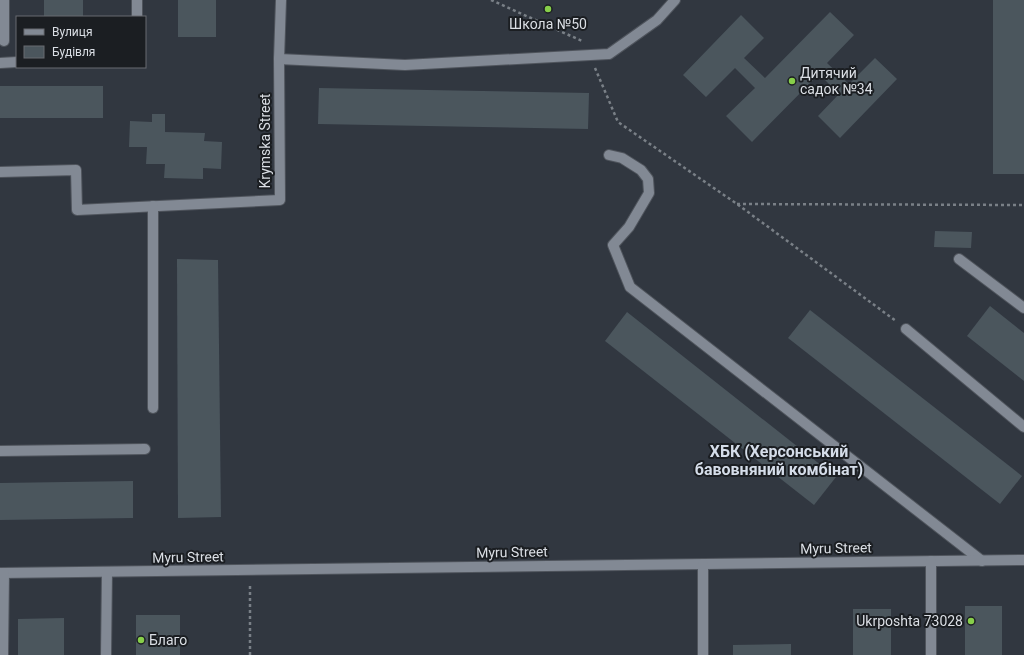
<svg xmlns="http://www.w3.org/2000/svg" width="1024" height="655" font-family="Roboto,sans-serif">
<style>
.building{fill:#4b565d}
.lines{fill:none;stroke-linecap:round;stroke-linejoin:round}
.minor-casing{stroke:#4f545c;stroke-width:12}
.path{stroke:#7a8087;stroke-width:2.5;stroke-dasharray:3 3;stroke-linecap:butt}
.minor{stroke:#828994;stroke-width:10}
.poi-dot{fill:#87cf4a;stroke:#1b1e22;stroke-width:1.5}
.labels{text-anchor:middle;stroke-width:4;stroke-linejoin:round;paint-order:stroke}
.poi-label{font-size:14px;fill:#dbdfe5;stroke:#1b1e22;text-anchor:start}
.street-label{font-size:14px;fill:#dbdfe5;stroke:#1b1e22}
.quarter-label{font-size:16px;font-weight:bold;fill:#d5dde9;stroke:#1b1e22}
</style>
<rect width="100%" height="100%" fill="#313740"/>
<g class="building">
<rect x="44" y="0" width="39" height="17"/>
<rect x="178" y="0" width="38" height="37"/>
<rect x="993" y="0" width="31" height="174"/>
<path d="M830,12L854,35L827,63L849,84L875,58L897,79L840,138L818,116L839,94L819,74L752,142L726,116L755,88L735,68L706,97L683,75L741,15L764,38L744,58L765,78Z"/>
<rect x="0" y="86" width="103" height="32"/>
<path d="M319,88L589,93L588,129L318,124Z"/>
<path d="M152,114H165V132L205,133L204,141L222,142L221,169L203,168V179L164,178L165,164H146L147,147H129L130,121L152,122Z"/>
<path d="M935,231L972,232L971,248L934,247Z"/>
<path d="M177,259L218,260L221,517L178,518Z"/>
<path d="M990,306L1024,333V381L967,336Z"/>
<path d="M810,310L1022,476L1000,504L788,338Z"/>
<path d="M627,312L836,477L814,505L605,341Z"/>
<path d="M133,481V518L0,520V483Z"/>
<rect x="965" y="606" width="37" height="49"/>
<rect x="853" y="609" width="38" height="46"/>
<rect x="136" y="615" width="44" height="40"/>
<path d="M64,618V655H18V619Z"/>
<path d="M791,644V655H733V645Z"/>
</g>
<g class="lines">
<defs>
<g id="minor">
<path d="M4,0V41"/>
<path d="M137,0V17"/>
<path d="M279,59L405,65L609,54L657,20L675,0"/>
<path d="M0,63L17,62"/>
<path d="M609,155L622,158L641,170L648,179L649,193L629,227L613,245L630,287L982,561"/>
<path d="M0,172L76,170L77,210L280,200L279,59L281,0"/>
<path d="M959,259L1024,308"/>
<path d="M906,329L1024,427"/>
<path d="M153,408V206"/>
<path d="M0,451L145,449"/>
<path d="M0,573L1024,560"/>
<path d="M3,655L4,573"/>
<path d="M106,655L107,572"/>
<path d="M703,655V564"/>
<path d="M931,655V561"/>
</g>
</defs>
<use href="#minor" class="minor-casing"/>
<g class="path">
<path d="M491,0L582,41"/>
<path d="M595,68L618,122L737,204L896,321"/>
<path d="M737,204L1024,205"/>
<path d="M250,655V584"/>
</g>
<use href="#minor" class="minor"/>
</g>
<g class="poi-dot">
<circle cx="548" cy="9" r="4"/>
<circle cx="792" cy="81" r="4"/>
<circle cx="971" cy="621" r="4"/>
<circle cx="141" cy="640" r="4"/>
</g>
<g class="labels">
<g class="poi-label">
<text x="548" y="29" text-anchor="middle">Школа №50</text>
<text x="800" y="78">Дитячий<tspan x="800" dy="16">садок №34</tspan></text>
<text x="963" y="626" text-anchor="end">Ukrposhta 73028</text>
<text x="149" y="645">Благо</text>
</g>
<g class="street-label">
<text transform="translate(265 141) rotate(-90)" y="5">Krymska Street</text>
<text transform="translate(836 548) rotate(-1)" y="5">Myru Street</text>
<text transform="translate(512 552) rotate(-1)" y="5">Myru Street</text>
<text transform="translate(188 557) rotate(-1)" y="5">Myru Street</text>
</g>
<g class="quarter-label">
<text x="779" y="457">ХБК (Херсонський<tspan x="779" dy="18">бавовняний комбінат)</tspan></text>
</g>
</g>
<rect x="16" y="16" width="130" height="52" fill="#1b1e22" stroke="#686b70"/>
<rect x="24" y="29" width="20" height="6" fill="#828994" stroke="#686b70"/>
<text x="52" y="36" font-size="12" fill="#dbdfe5">Вулиця</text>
<rect x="24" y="46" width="20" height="12" fill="#4b565d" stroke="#686b70"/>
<text x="52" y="56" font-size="12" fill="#dbdfe5">Будівля</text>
</svg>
